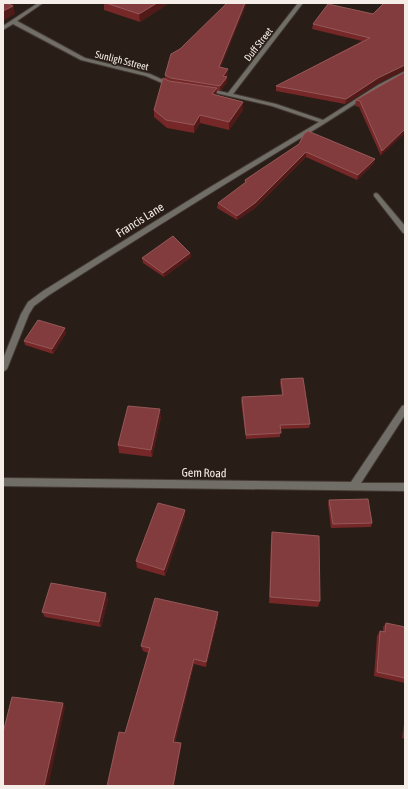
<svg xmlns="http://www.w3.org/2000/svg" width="408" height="789" font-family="'Asap Condensed',sans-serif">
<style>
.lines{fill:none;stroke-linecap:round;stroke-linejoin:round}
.street-casing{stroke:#453b34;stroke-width:2}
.street{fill:#716e68;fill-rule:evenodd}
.wall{fill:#762728}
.shaded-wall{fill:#511a19}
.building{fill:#833c3d;stroke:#955858}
.labels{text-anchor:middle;stroke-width:3;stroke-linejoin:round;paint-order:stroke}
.far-street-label{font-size:10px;fill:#f4ede8;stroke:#291e17}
.street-label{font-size:12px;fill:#f4ede8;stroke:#291e17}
</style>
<rect width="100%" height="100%" fill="#291e17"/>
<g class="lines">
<defs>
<g id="street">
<path d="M38,3H43L17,21L85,58L150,74L174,85L169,86L146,76L81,60L13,24L3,30V26Z"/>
<path d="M298,3H303L233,94L276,104L323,120L378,85L405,71V75C371,92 341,114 309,133C221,186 135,240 49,295L34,306L29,314L7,369L3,372V359L21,314L28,302L43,291L207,189L319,122L272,106L203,90L206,88L228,93Z"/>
<path d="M376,193L378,194L405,226V233H403L374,196V194Z"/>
<path d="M405,405V415L361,483H405V491L3,486V478L351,482L402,406Z"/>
</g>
</defs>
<use href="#street" class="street-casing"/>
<use href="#street" class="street"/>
</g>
<g class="wall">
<path d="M104,3H169L140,22L104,10Z"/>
<path d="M373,14L377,84L345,104L276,91V86L362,41L312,29L313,24Z"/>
<path d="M221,67L228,69V73L226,77L227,82L220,91L217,90L216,95L243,102V110L229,130L200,123L194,133L167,128L154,117V110L165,79V75Z"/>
<path d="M405,72L381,156L359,107L355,106L356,100Z"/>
<path d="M299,144L374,163L357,180L306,157L255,208L237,220L217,208L218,203L245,184V180Z"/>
<path d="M190,253L191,257L164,277L143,263L142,258Z"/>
<path d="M66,333L53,354L25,345L24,341Z"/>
<path d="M281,379L310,424L309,428L280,429V437L246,439L241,401L242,397L282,395L280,383Z"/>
<path d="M161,417L152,457L119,453L118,445Z"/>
<path d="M329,500L372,523L371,527L331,528L328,504Z"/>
<path d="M185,510V516L165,576L137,568L136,561Z"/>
<path d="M272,532L320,601L318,607L269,603L271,539Z"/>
<path d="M108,599L101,627L45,617L42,612Z"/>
<path d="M218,612V618L206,667L194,664L175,742L181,747L125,733L148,653L143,651L141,646Z"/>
<path d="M386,623L405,627V683L374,676L377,636L380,631L383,632V627Z"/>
<path d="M405,717V739L402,738Z"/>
</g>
<g class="shaded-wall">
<path d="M4,3H13L15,14L3,21Z"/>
<path d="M157,3H169L140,22L139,14Z"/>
<path d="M245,3H247L219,72V67Z"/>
<path d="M405,65V70L377,84L345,104L346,99L378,78Z"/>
<path d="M228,69V73L223,81V76Z"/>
<path d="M227,77V82L220,91V86Z"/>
<path d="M217,88L216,96L212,94Z"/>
<path d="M243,102V110L229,130V122Z"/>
<path d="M200,115V123L194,133V125Z"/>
<path d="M405,129V133L381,156L382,151Z"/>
<path d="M306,152V157L255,208L237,220V216Z"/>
<path d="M375,159L374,163L357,180L358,175Z"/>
<path d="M190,253L191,257L164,277L163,273Z"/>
<path d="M65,328L66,333L53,354L52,349Z"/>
<path d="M160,409L161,417L152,457L151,450Z"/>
<path d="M185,510V516L165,576L164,570Z"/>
<path d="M106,593L108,599L101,627L99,622Z"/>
<path d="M218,612V618L206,667V662Z"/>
<path d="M194,659V664L174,746L173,742Z"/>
<path d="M63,703L65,707L49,783L48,786H44Z"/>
<path d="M181,743V747L174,786H173Z"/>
</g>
<g class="building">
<path d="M3,3H7L13,6L3,11Z"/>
<path d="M106,3H157L139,14Z"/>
<path d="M227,3H245L219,67L228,69L223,76L227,77L220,86L171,78L165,75L171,54L180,49Z"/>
<path d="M384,3H405V65L378,78L346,99L276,86L370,38L313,24L328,4L373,14Z"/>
<path d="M405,72V129L382,151L360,101L356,100Z"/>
<path d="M163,78L169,81L217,88L212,94L243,102L229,122L200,115L194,125L166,120L154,110Z"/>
<path d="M308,131L375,159L358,175L306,152L255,203L237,216L218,203L246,182L245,180L299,144L304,134Z"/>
<path d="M173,236L190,253L163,273L142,258Z"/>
<path d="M38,320L65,328L52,349L24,341Z"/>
<path d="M303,378L310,424L280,425L281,433L246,435L242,397L283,395L281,379Z"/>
<path d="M128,406L160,409L151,450L118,445Z"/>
<path d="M368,499L372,523L333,524L329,500Z"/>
<path d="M158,503L185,510L164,570L136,561Z"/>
<path d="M272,532L319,536L320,601L270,597Z"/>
<path d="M51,583L106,593L99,622L42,612Z"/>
<path d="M155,598L218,612L206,662L194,659L173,742L181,743L173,786H107L119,732L125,733L150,648L141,646Z"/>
<path d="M386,623L405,627V678L377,672L380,631L385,632Z"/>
<path d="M12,697L63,703L44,786H3V733Z"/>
</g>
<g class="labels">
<g class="far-street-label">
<text transform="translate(258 44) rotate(-52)" y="4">Duff Street</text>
<text transform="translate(122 60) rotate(14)" y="4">Sunligh Sstreet</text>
</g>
<g class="street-label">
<text transform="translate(140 220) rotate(-32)" y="4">Francis Lane</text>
<text transform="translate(204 473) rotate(1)" y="4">Gem Road</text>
</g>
</g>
<rect width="408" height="789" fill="none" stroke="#f4ede8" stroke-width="8"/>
</svg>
